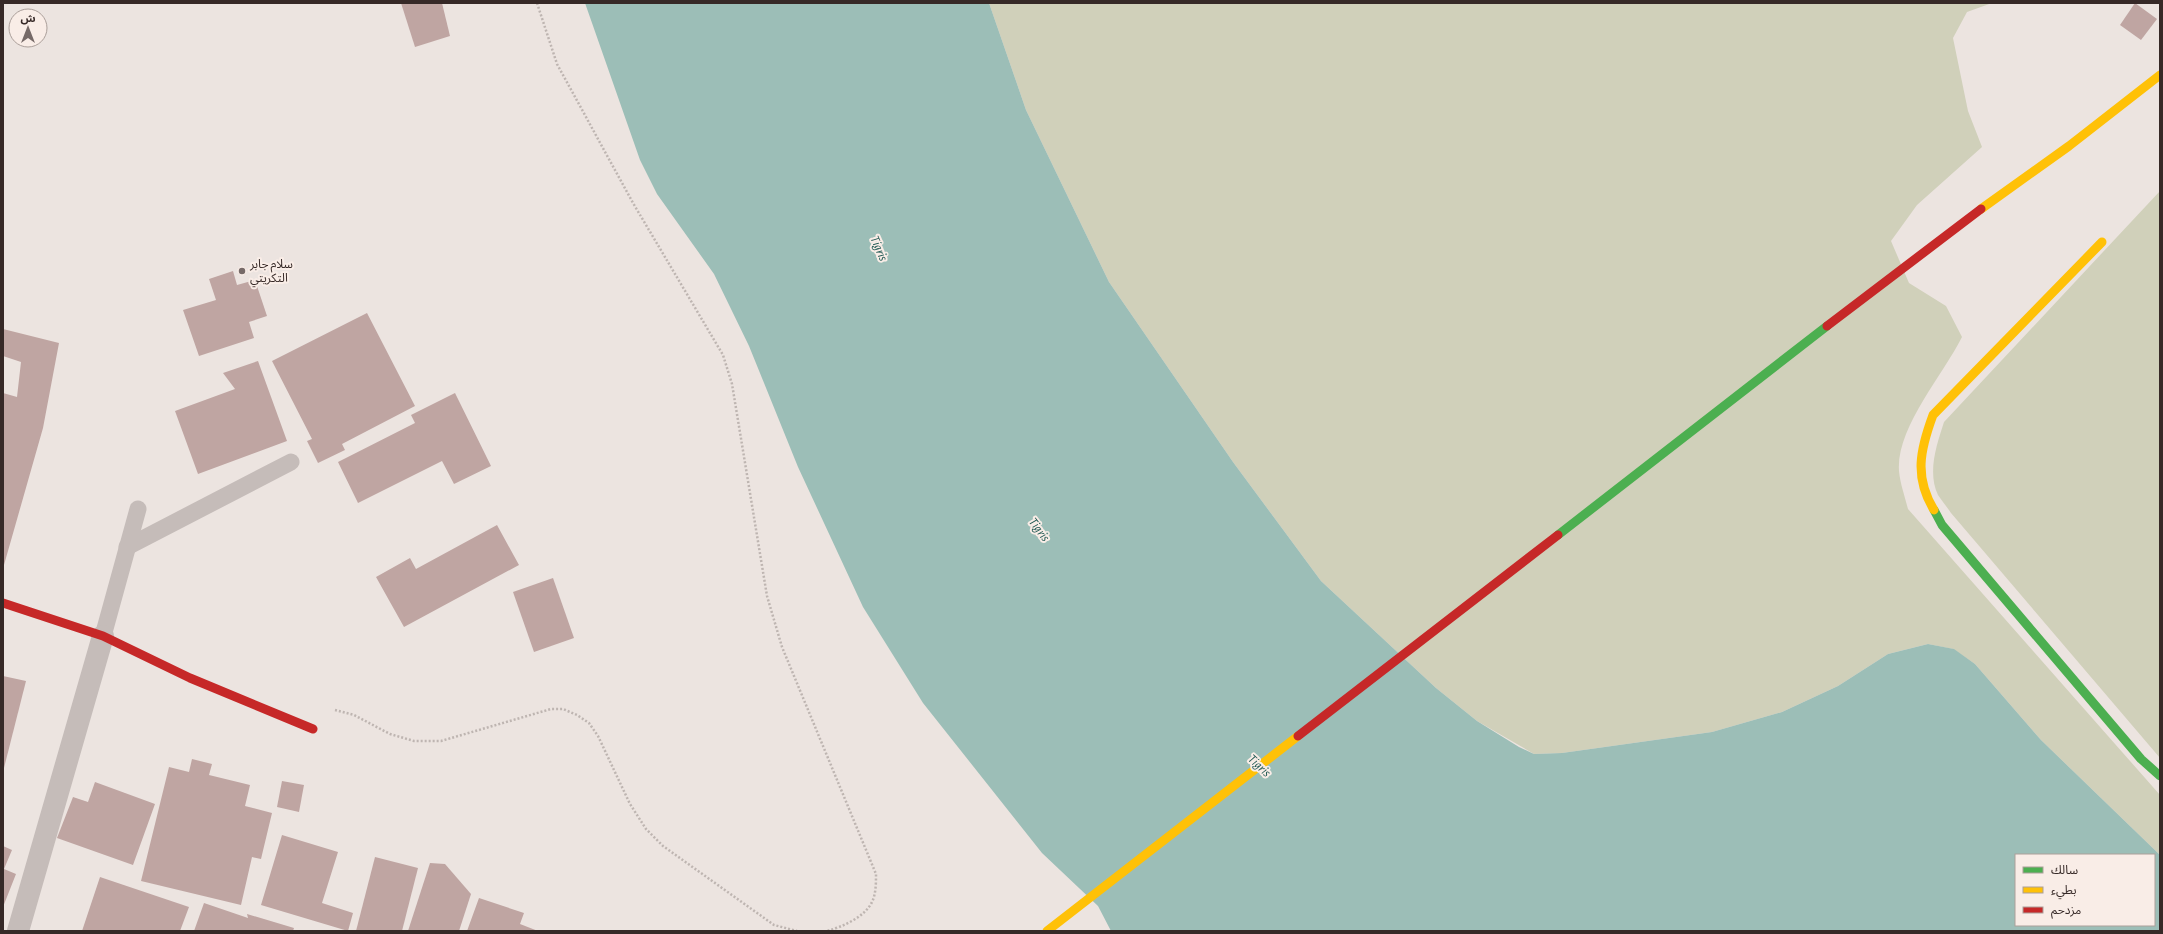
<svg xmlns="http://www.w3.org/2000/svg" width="2163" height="934" font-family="'Alegreya Sans','Noto Sans Arabic',sans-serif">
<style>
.green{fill:#d0d0ba}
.water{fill:#9cbeb7;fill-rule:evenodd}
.building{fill:#bfa5a2}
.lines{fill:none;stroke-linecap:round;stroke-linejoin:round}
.path{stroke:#beb5b1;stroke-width:2.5;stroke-dasharray:2 2;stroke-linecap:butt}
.lane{stroke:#c5bcb9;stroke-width:17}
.street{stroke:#c5bcb9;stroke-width:22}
.fast{stroke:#4caf50;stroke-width:9}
.slow{stroke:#ffc107;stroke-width:9}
.jam{stroke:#c62828;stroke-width:9}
.poi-dot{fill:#766a68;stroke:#f9ede7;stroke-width:1.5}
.labels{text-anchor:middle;stroke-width:4;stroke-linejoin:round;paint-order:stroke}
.poi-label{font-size:12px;fill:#362927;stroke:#f9ede7;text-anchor:start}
.water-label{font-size:13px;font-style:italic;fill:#1d5650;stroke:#f9ede7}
</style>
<rect width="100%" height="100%" fill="#ece4e0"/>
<g class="green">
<path d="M989,3H1992L1967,12L1953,38L1968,111L1982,147L1917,205L1891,241L1909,283L1946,306L1962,337C1943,375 1896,428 1899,471C1900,483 1905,497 1908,509L2160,795V855L2041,740L1975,664L1953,649L1928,644L1888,654L1838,686L1782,712L1712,732L1562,753L1534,754L1477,721L1436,688L1321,581L1233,462L1109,282L1026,110Z"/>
<path d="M2160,191V758L1951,513C1947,507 1942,501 1938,495C1927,472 1937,444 1944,422Z"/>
</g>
<path class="water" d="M585,3H989L1026,110L1109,282L1233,462L1321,581L1436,688L1477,721L1519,747L1534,754L1562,753L1712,732L1782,712L1838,686L1888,654L1928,644L1954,649L1975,664L2041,740L2160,855V931H1111L1098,906L1042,853L923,703L863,607L798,467L749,346L714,274L657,194L640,160ZM2016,855H2154V925H2016Z"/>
<g class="building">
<path d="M401,3H442L450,36L415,47Z"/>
<path d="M2135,3L2157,19L2141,40L2120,25Z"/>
<path d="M233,271L237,285L255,280L267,316L249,322L254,338L199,356L183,310L216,300L209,279Z"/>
<path d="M367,313L415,406L342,444L345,450L318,463L307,441L312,439L272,361Z"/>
<path d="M3,329L59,343L43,428L4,565L3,393L17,397L21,362L3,356Z"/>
<path d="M258,361L287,441L198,474L175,411L235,389L223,373Z"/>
<path d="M455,393L491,466L454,484L442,461L358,503L338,462L415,423L411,415Z"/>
<path d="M497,525L519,565L404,627L376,577L410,558L416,569Z"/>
<path d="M553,578L574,638L534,652L513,592Z"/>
<path d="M3,676L26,681L4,768H3Z"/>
<path d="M192,759L212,764L209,775L250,785L245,806L272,813L261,859L252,857L241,905L141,881L169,767L189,772Z"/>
<path d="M282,781L304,785L299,812L277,807Z"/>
<path d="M95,782L155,804L133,865L57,838L73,797L88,802Z"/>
<path d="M282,835L338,852L322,903L353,913L348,931L261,905Z"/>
<path d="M3,846L12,850L4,869L16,874L3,907Z"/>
<path d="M375,857L418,868L402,931H356Z"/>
<path d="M430,863L445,864L471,894L459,931H408Z"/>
<path d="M100,877L189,907L180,931H82Z"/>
<path d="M479,898L524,913L520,924L538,931H467Z"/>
<path d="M204,903L248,918L247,914L294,928L293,931H194Z"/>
</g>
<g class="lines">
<g class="path">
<path d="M537,3L557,64L633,203L723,355L732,384L767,596L782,647L876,874C876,883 876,894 872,902C865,917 842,927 827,931"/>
<path d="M335,710L354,715L390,734L414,741H441L551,709H563L577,715L589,723L598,736L630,804L646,829L663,846L774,925L797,931"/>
</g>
<g class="lane">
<path d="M127,547L291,462"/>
<path d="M103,636L138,509"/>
</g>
<path class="street" d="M18,931L103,636"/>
<g class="fast">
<path d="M1934,510L1942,525L2141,759L2160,776"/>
<path d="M1558,535L1827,326"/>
</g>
<g class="slow">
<path d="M1981,209L2069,146L2160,75"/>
<path d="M1934,510C1914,477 1920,450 1933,415L2102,242"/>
<path d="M1047,931L1298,736"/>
</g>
<g class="jam">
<path d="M1827,326L1981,209"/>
<path d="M3,603L103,636L190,678L313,729"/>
<path d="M1298,736L1558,535"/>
</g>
</g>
<circle class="poi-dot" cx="242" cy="271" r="4"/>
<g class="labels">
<g class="poi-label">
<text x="250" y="268">سلام جابر<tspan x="250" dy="14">التكريتي</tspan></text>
</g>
<g class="water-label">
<text transform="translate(880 248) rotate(67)" y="5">Tigris</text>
<text transform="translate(1040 529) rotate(53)" y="5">Tigris</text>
<text transform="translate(1260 765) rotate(43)" y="5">Tigris</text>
</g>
</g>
<rect width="2163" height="934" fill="none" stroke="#362927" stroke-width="8"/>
<rect x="2015" y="854" width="140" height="72" fill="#f9ede7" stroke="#ab9f9a"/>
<rect x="2023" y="867" width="20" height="6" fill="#4caf50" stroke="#ab9f9a"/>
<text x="2051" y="874" font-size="12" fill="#362927">سالك</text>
<rect x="2023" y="887" width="20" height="6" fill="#ffc107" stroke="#ab9f9a"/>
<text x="2051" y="894" font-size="12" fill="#362927">بطيء</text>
<rect x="2023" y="907" width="20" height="6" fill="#c62828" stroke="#ab9f9a"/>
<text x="2051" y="914" font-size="12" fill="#362927">مزدحم</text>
<g transform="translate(28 28)"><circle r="19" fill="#f9ede7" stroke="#ab9f9a"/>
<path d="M0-3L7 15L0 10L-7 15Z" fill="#766a68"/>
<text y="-6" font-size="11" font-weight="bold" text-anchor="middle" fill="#362927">ش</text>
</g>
</svg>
